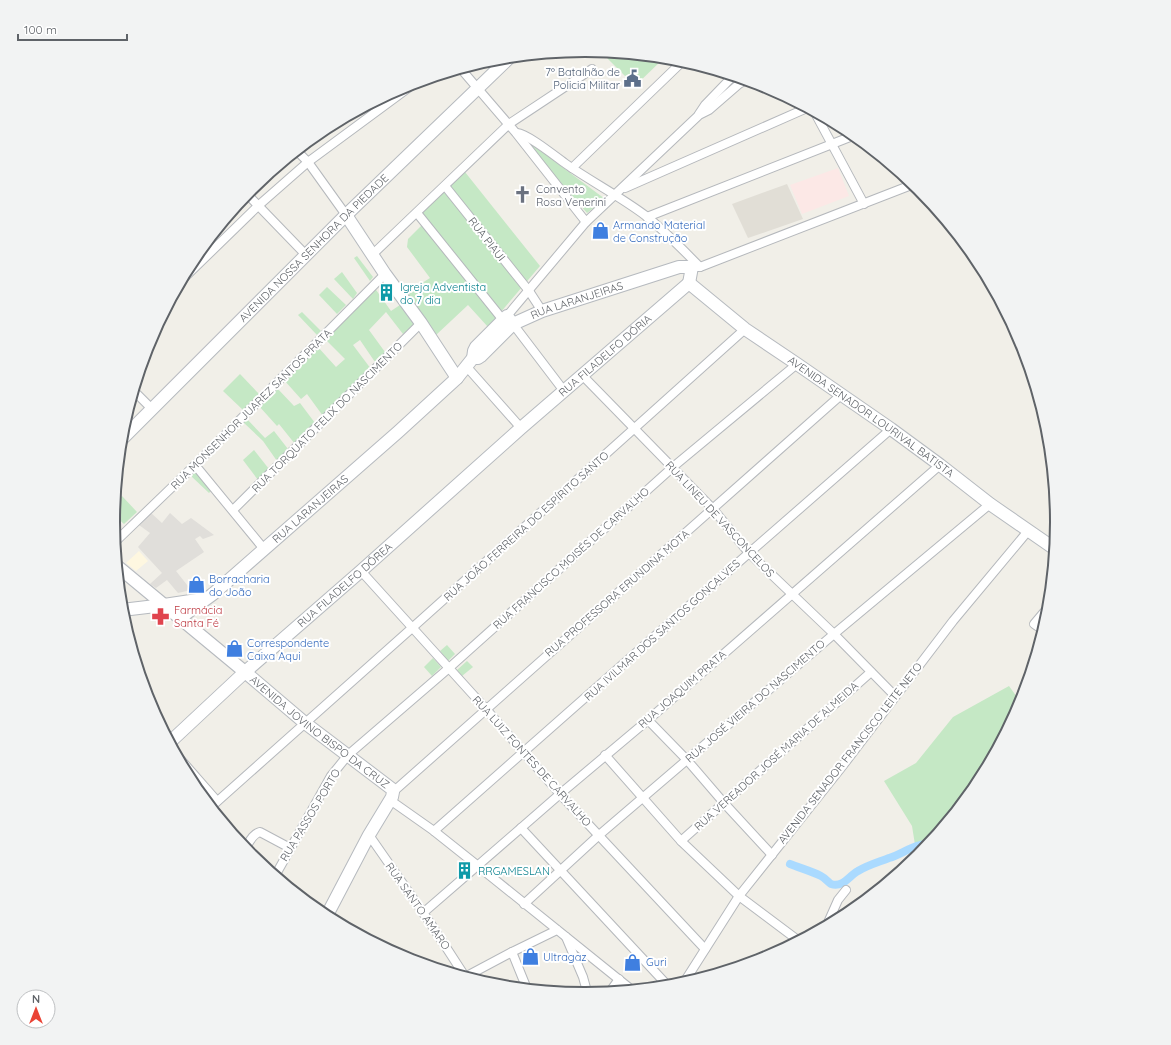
<svg xmlns="http://www.w3.org/2000/svg" width="1171" height="1045" font-family="Quicksand,sans-serif">
<style>
.commercial{fill:#fef7e0}
.industrial{fill:#e0deda}
.education{fill:#e1ded6}
.medical{fill:#fce8e6}
.green{fill:#c5e8c5}
.lines{fill:none;stroke-linecap:round;stroke-linejoin:round}
.canal{stroke:#aadaff;stroke-width:8}
.street-casing{stroke:#b5b8bc;stroke-width:10}
.secondary-casing{stroke:#b6babf;stroke-width:14}
.street{stroke:#fff;stroke-width:8}
.secondary{stroke:#fff;stroke-width:12}
.labels{text-anchor:middle;stroke-width:4;stroke-linejoin:round;paint-order:stroke}
.service-label{font-size:11px;fill:#4e5e75;stroke:#fff;text-anchor:end}
.worship-label{font-size:11px;fill:#5b616d;stroke:#fff;text-anchor:start}
.shop-label{font-size:11px;fill:#366cbe;stroke:#fff;text-anchor:start}
.street-label{font-size:11px;fill:#5f6368;stroke:#fff}
.culture-label{font-size:11px;fill:#0d838f;stroke:#fff;text-anchor:start}
.health-label{font-size:11px;fill:#be3a42;stroke:#fff;text-anchor:start}
.rim{fill:none;stroke:#5f6368;stroke-width:2}
</style>
<rect width="100%" height="100%" fill="#f1efe8"/>
<path class="commercial" d="M139,551L148,561L136,571L126,563Z"/>
<path class="industrial" d="M151,513L162,523L170,513L182,524L191,518L214,535L203,539L200,536L195,539L204,552L176,571L191,590L178,593L167,580L156,588L150,584L162,573L138,547L150,533L139,525Z"/>
<path class="education" d="M787,184L803,219L748,238L732,204Z"/>
<path class="medical" d="M838,168L849,196L802,214L790,185Z"/>
<g class="green">
<path d="M601,52L664,58L635,86Z"/>
<path d="M522,137L605,199L587,213Z"/>
<path d="M465,172L540,266L488,327L468,305L436,335L406,293L430,278L407,247L408,239L426,221L420,214Z"/>
<path d="M357,256L373,277L370,281L354,258Z"/>
<path d="M342,272L357,293L353,299L334,279Z"/>
<path d="M327,287L346,305L337,314L319,295Z"/>
<path d="M374,287L391,311L403,303L417,322L403,334L386,312L369,330L385,352L375,362L360,340L353,345L371,369L323,416L307,394L301,399L284,380L317,346L336,367L345,359L325,339Z"/>
<path d="M302,312L321,331L317,335L298,315Z"/>
<path d="M240,374L259,394L243,410L223,391Z"/>
<path d="M277,388L294,406L300,403L315,423L295,444L279,424L277,426L259,406Z"/>
<path d="M247,419L265,438L274,431L288,449L277,461L263,441L243,422Z"/>
<path d="M254,450L269,469L258,480L243,460Z"/>
<path d="M196,471L211,491L209,493L191,476Z"/>
<path d="M122,496L137,512L124,524L114,515L115,503Z"/>
<path d="M447,645L455,654L448,661L440,651Z"/>
<path d="M433,658L441,667L432,676L424,667Z"/>
<path d="M467,661L473,667L462,676L457,670Z"/>
<path d="M1009,686L1022,704L978,785L921,855L916,851L912,826L884,781L916,763L953,717Z"/>
</g>
<g class="lines">
<path class="canal" d="M790,864C800,868 811,871 821,876C825,878 828,882 831,884C843,888 849,876 858,871C868,865 879,862 889,858C903,854 915,843 930,844"/>
<defs>
<g id="street">
<path d="M461,69L516,133L586,222L699,115L709,110L739,84L746,80"/>
<path d="M814,111L864,204"/>
<path d="M699,114L705,105L733,76"/>
<path d="M517,133C528,134 556,157 566,164C592,182 621,197 646,216C665,231 682,249 700,267"/>
<path d="M297,151L308,162L346,215"/>
<path d="M572,168L683,61"/>
<path d="M445,186L529,291L542,311"/>
<path d="M625,188L807,108"/>
<path d="M247,194L306,255"/>
<path d="M417,213L503,320"/>
<path d="M647,217L855,135"/>
<path d="M373,254L509,124L592,69"/>
<path d="M692,267H700L914,184"/>
<path d="M182,280L259,205L308,162L415,83"/>
<path d="M507,316L586,222"/>
<path d="M513,324L564,391"/>
<path d="M466,366L521,428"/>
<path d="M582,375L713,509L749,553L834,634L895,696"/>
<path d="M134,391L152,409"/>
<path d="M195,465L264,549"/>
<path d="M233,510L421,323"/>
<path d="M115,542L195,465L385,274"/>
<path d="M361,571L486,709L560,794L705,949"/>
<path d="M1044,631L1034,624L1050,605"/>
<path d="M648,720L687,760L724,803L772,855"/>
<path d="M175,753L217,801"/>
<path d="M605,755L681,841L739,896L799,941"/>
<path d="M393,792L841,395"/>
<path d="M390,800L434,831L478,866L632,990"/>
<path d="M211,807L412,628L745,329"/>
<path d="M521,828L669,987"/>
<path d="M434,831L749,553L891,429"/>
<path d="M369,835L431,924L466,978"/>
<path d="M681,841L871,672"/>
<path d="M245,849C249,843 252,834 260,832L290,848"/>
<path d="M275,876L331,776L348,755L449,668L673,467L797,364"/>
<path d="M524,904L598,836L834,634L990,504"/>
<path d="M423,913L521,828L560,794L648,720L940,465"/>
<path d="M826,927L838,900L846,890"/>
<path d="M566,937L583,977L588,995"/>
<path d="M512,952L527,989"/>
<path d="M465,977L512,952L557,930"/>
<path d="M683,984L739,896L841,768L953,621L1028,531"/>
<path d="M609,993L619,979"/>
</g>
<g id="secondary">
<path d="M346,215L385,274L421,323L457,378"/>
<path id="s1" d="M689,283L745,329L797,364L891,429L940,465L990,504L1055,549"/>
<path id="s2" d="M473,358H478L481,356L513,324L542,311L679,267H692L689,283"/>
<path id="s3" d="M121,440L346,215L478,88L509,58"/>
<path id="s4" d="M117,566L245,672L305,723L392,789L393,792L392,797L369,835L326,917"/>
<path d="M122,610L164,605L204,599"/>
<path id="s5" d="M180,618L213,594L398,432L457,378L473,358L474,351L476,347L507,316L513,324"/>
<path id="s6" d="M170,742L245,672L361,571L521,428L689,283"/>
</g>
</defs>
<use href="#street" class="street-casing"/>
<use href="#secondary" class="secondary-casing"/>
<use href="#street" class="street"/>
<use href="#secondary" class="secondary"/>
</g>
<defs>
<symbol id="civic-bare" viewBox="-9 -9 18 18"><path d="M-.6-6.5H3V-4.5H.6V-3L4-1V1h2V6H-6V1h2V-1L-.6-3ZM-1.2 2.5V6h2.4V2.5Z" fill="#5c6f8a" stroke="#fff" stroke-width="2.5" paint-order="stroke"/></symbol>
<symbol id="church-bare" viewBox="-9 -9 18 18"><path d="M-1.2-6h2.4v3.5h3.3v2.4h-3.3V6h-2.4V-.1h-3.3v-2.4h3.3Z" fill="#6b7280" stroke="#fff" stroke-width="2.5" paint-order="stroke"/></symbol>
<symbol id="shop-bare" viewBox="-9 -9 18 18"><path d="M-5-2.5h2.3a2.7 3.5 0 0 1 5.4 0H5L5.5 6h-11ZM-1.5-2.5h3a1.5 2.3 0 0 0-3 0Z" fill="#3f7fe0" stroke="#fff" stroke-width="2.5" paint-order="stroke"/></symbol>
<symbol id="building-bare" viewBox="-9 -9 18 18"><path d="M-4-6H4V6H1V3H-1V6H-4ZM-2.5-4.3h1.7v1.8h-1.7ZM.8-4.3h1.7v1.8H.8ZM-2.5-1h1.7V.8h-1.7ZM.8-1h1.7V.8H.8Z" fill="#0f9aa8" stroke="#fff" stroke-width="2.5" paint-order="stroke"/></symbol>
<symbol id="pharmacy-bare" viewBox="-9 -9 18 18"><path d="M-2-6h4v4h4v4h-4v4h-4v-4h-4v-4h4Z" fill="#e0444e" stroke="#fff" stroke-width="2.5" paint-order="stroke"/></symbol>
</defs>
<g fill-rule="evenodd">
<use href="#civic-bare" x="620" y="66" width="25" height="25"/>
<use href="#church-bare" x="510" y="182" width="25" height="25"/>
<use href="#shop-bare" x="588" y="218" width="25" height="25"/>
<use href="#building-bare" x="374" y="280" width="25" height="25"/>
<use href="#shop-bare" x="184" y="572" width="25" height="25"/>
<use href="#pharmacy-bare" x="148" y="604" width="25" height="25"/>
<use href="#shop-bare" x="222" y="636" width="25" height="25"/>
<use href="#building-bare" x="452" y="858" width="25" height="25"/>
<use href="#shop-bare" x="518" y="944" width="25" height="25"/>
<use href="#shop-bare" x="620" y="950" width="25" height="25"/>
</g>
<g class="labels">
<g class="service-label">
<text x="620" y="76">7º Batalhão de<tspan x="620" dy="13">Policia Militar</tspan></text>
</g>
<g class="worship-label">
<text x="536" y="193">Convento<tspan x="536" dy="13">Rosa Venerini</tspan></text>
</g>
<g class="shop-label">
<text x="613" y="229">Armando Material<tspan x="613" dy="13">de Construção</tspan></text>
<text x="209" y="583">Borracharia<tspan x="209" dy="13">do João</tspan></text>
<text x="247" y="647">Correspondente<tspan x="247" dy="13">Caixa Aqui</tspan></text>
<text x="543" y="961">Ultragaz</text>
<text x="646" y="966">Guri</text>
</g>
<g class="street-label">
<text transform="translate(487 239) rotate(52)" y="4">RUA PIAUI</text>
<text dy="4" stroke="none"><textPath href="#s3" startOffset="272">AVENIDA NOSSA SENHORA DA PIEDADE</textPath></text>
<text dy="4" stroke="none"><textPath href="#s2" startOffset="122">RUA LARANJEIRAS</textPath></text>
<text dy="4" stroke="none"><textPath href="#s6" startOffset="582">RUA FILADELFO DÓRIA</textPath></text>
<text transform="translate(251 409) rotate(-45)" y="4">RUA MONSENHOR JUAREZ SANTOS PRATA</text>
<text transform="translate(327 417) rotate(-45)" y="4">RUA TORQUATO FELIX DO NASCIMENTO</text>
<text dy="4" stroke="none"><textPath href="#s1" startOffset="226">AVENIDA SENADOR LOURIVAL BATISTA</textPath></text>
<text dy="4" stroke="none"><textPath href="#s5" startOffset="170">RUA LARANJEIRAS</textPath></text>
<text transform="translate(720 519) rotate(47)" y="4">RUA LINEU DE VASCONCELOS</text>
<text transform="translate(526 526) rotate(-42)" y="4">RUA JOÃO FERREIRA DO ESPÍRITO SANTO</text>
<text transform="translate(571 558) rotate(-42)" y="4">RUA FRANCISCO MOISÉS DE CARVALHO</text>
<text dy="4" stroke="none"><textPath href="#s6" startOffset="235">RUA FILADELFO DÓREA</textPath></text>
<text transform="translate(617 593) rotate(-41)" y="4">RUA PROFESSORA ERUNDINA MOTA</text>
<text transform="translate(662 630) rotate(-42)" y="4">RUA IVILMAR DOS SANTOS GONÇALVES</text>
<text transform="translate(682 689) rotate(-41)" y="4">RUA JOAQUIM PRATA</text>
<text transform="translate(755 701) rotate(-41)" y="4">RUA JOSÉ VIEIRA DO NASCIMENTO</text>
<text dy="4" stroke="none"><textPath href="#s4" startOffset="262">AVENIDA JOVINO BISPO DA CRUZ</textPath></text>
<text transform="translate(850 753) rotate(-52)" y="4">AVENIDA SENADOR FRANCISCO LEITE NETO</text>
<text transform="translate(776 756) rotate(-42)" y="4">RUA VEREADOR JOSÉ MARIA DE ALMEIDA</text>
<text transform="translate(532 761) rotate(48)" y="4">RUA LUIZ FONTES DE CARVALHO</text>
<text transform="translate(310 815) rotate(-59)" y="4">RUA PASSOS PORTO</text>
<text transform="translate(418 906) rotate(55)" y="4">RUA SANTO AMARO</text>
</g>
<g class="culture-label">
<text x="400" y="291">Igreja Adventista<tspan x="400" dy="13">do 7 dia</tspan></text>
<text x="478" y="875">RRGAMESLAN</text>
</g>
<g class="health-label">
<text x="174" y="614">Farmácia<tspan x="174" dy="13">Santa Fé</tspan></text>
</g>
</g>
<path d="M0 0H1171V1045H0ZM120 522a465 465 0 1 1 930 0a465 465 0 1 1-930 0Z" fill="#f2f3f3" fill-rule="evenodd"/>
<path class="rim" d="M120 522a465 465 0 1 1 930 0a465 465 0 1 1-930 0Z"/>
<g transform="translate(36 1009)"><circle r="19" fill="#ffffff" stroke="#bfc1c3"/>
<path d="M0-3L7 15L0 10L-7 15Z" fill="#ea4335"/>
<text y="-6" font-size="11" font-weight="bold" text-anchor="middle" fill="#5f6368">N</text>
</g>
<path d="M18 34v6h109v-6" fill="none" stroke="#5f6368" stroke-width="2"/>
<text x="24" y="34" font-size="12" fill="#5f6368" stroke="#ffffff" stroke-width="3" paint-order="stroke">100 m</text>
</svg>
